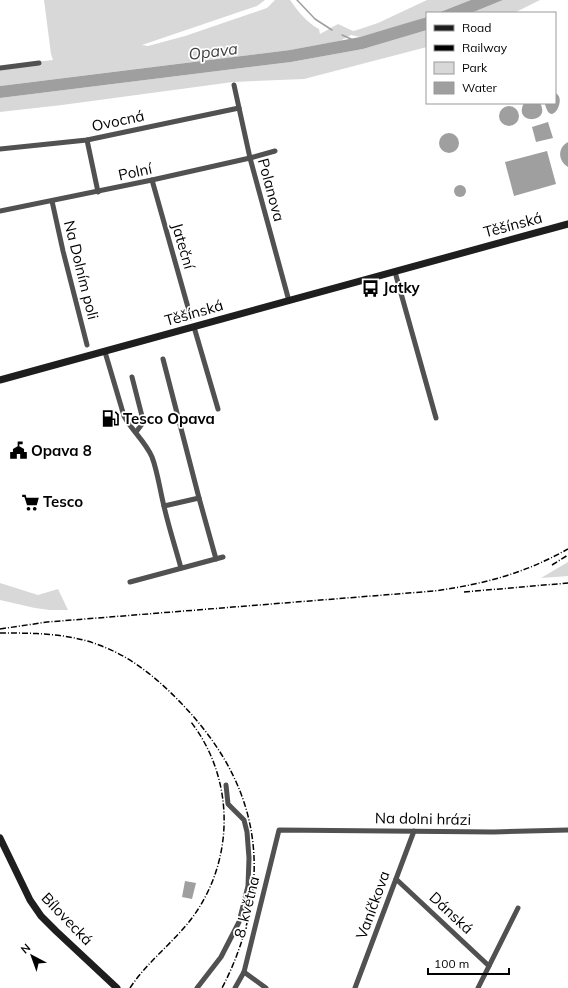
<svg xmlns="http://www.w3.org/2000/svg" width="568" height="988" font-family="Mulish,sans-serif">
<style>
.green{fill:#d8d8d8}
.water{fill:#9f9f9f}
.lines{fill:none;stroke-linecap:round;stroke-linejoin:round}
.stream{stroke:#9f9f9f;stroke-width:1.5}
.street{stroke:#515151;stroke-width:5}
.secondary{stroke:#1e1e1e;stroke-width:7}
.rail{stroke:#000;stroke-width:1.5;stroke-dasharray:6 2 1 2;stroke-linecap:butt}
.labels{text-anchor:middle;stroke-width:3.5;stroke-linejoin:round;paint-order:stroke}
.street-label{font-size:15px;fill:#000;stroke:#fff}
.poi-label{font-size:15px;font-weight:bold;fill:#000;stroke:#fff;text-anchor:start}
.water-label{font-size:16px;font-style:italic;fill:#404040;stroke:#fff}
</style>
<rect width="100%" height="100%" fill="#fff"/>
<g class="green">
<path d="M44,0H265L257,6L142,45L148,46L185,36L267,8L275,0H290C298,11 306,22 319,29L320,34L338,24L353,31L357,30L378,23L427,0H474L441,13H427V17L393,28L360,37L351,35L340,41L290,50L0,86V66L53,60L51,54Z"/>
<path d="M503,0H540L514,13H471Z"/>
<path d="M427,30V47L304,79L233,82L62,105L0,112V98L291,62L363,49Z"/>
<path d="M568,562V576L541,578Z"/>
<path d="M0,583L38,595L58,589L68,610H50L35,608L0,600Z"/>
</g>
<g class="water">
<path d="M471,0H503L471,13H438Z"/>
<path d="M427,17V30L363,49L291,62L0,98V86L290,50L360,37Z"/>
<path d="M555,93C568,97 551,130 545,104L555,103Z"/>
<path d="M524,103H540C552,124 512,125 524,103Z"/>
<circle cx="509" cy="116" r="10"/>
<path d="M548,122L553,138L536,142L532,127Z"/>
<circle cx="449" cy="143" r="10"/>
<path d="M568,142V167C558,161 557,148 568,142Z"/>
<path d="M547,151L556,184L514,196L505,162Z"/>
<circle cx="460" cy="191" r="6"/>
<path d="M185,881L196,883L192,899L182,897Z"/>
</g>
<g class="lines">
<g class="stream">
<path d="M297,0L315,19L332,30"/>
<path d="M342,35L351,39"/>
</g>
<g class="street">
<path d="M0,68L39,63"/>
<path d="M234,85L250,158L289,301"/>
<path d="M87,140L98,192"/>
<path d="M0,149L87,140L239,108"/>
<path d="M152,180L191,318"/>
<path d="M52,201L63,251L87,345"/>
<path d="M0,211L152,180L250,158L275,151"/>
<path d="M395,272L436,418"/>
<path d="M194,327L218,409"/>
<path d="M105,352L124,416C132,431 145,441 152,457C157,470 160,489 163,502C168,525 175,546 181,568"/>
<path d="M163,359L199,498L164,506"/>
<path d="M132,377L143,420L142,424L136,432"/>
<path d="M199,498L216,559"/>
<path d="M130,582L223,557"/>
<path d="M396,879L489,966"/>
<path d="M244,972L266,988"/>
<path d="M197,988L221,957L239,922L248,886L249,858L247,832L244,820L228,804L226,785"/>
<path d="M235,988L244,972L279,830L494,832L568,830"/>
<path d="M355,988L414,831"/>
<path d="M478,988L518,908"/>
</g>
<g class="secondary">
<path d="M0,380L568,224"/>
<path d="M0,838L30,900L41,916L56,931L117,988"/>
</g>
<g class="rail">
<path d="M552,565L568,555"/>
<path d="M464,592L568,583"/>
<path d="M0,629L47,622L434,591C484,584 523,574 568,549"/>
<path d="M0,633C33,633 68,633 99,645C132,657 158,679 182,704C242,767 268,837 247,923C241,946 233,967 222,988"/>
<path d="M130,988C147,962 173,943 192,918C235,860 235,779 191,722"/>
</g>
</g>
<defs>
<symbol id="bus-bare" viewBox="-9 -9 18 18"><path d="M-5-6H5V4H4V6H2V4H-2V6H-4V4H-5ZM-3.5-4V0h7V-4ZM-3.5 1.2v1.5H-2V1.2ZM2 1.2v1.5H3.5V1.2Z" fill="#000" stroke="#fff" stroke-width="2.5" paint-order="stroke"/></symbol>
<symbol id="fuel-bare" viewBox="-9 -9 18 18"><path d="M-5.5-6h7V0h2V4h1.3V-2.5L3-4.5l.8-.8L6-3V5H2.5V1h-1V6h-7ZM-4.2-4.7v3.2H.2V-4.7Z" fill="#000" stroke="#fff" stroke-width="2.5" paint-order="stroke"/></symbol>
<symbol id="civic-bare" viewBox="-9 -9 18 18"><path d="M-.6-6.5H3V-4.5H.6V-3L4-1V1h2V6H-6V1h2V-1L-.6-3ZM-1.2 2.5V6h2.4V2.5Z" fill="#000" stroke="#fff" stroke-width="2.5" paint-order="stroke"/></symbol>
<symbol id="supermarket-bare" viewBox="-9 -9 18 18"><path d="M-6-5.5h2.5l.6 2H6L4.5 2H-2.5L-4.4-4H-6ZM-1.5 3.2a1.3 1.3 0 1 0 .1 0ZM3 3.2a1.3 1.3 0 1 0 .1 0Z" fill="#000" stroke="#fff" stroke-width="2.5" paint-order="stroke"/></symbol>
</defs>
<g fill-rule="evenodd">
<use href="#bus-bare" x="358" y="276" width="25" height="25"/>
<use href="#fuel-bare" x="98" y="406" width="25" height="25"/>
<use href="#civic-bare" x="6" y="438" width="25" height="25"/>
<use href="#supermarket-bare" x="18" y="490" width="25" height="25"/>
</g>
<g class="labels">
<g class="street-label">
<text transform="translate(118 121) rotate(-12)" y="5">Ovocná</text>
<text transform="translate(135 172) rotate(-12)" y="5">Polní</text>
<text transform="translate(271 190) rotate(75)" y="5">Polanova</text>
<text transform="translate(513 225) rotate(-15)" y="5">Těšínská</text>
<text transform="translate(183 246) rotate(74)" y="5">Jateční</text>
<text transform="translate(81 270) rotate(76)" y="5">Na Dolním poli</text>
<text transform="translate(194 313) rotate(-16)" y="5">Těšínská</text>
<text transform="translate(423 819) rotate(1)" y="5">Na dolni hrázi</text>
<text transform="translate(373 905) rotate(-70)" y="5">Vaníčkova</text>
<text transform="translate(247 907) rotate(-76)" y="5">8. května</text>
<text transform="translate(451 913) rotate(43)" y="5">Dánská</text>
<text transform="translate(67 919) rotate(46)" y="5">Bílovecká</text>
</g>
<g class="poi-label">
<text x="383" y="293">Jatky</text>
<text x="123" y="424">Tesco Opava</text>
<text x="31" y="456">Opava 8</text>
<text x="43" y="507">Tesco</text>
</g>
<g class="water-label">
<text transform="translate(213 51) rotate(-7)" y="6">Opava</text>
</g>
</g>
<rect x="426" y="12" width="130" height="92" fill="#ffffff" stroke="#999999"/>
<rect x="434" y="25" width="20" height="6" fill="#1e1e1e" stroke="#999999"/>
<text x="462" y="32" font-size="12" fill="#000000">Road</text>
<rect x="434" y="45" width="20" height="6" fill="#000000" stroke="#999999"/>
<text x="462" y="52" font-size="12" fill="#000000">Railway</text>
<rect x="434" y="62" width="20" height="12" fill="#d8d8d8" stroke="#999999"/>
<text x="462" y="72" font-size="12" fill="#000000">Park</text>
<rect x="434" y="82" width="20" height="12" fill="#9f9f9f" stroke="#999999"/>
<text x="462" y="92" font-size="12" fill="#000000">Water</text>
<g transform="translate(32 956) rotate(319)" stroke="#ffffff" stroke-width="3" paint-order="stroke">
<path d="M0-3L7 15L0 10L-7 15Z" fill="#000000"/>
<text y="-6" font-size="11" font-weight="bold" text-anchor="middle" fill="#000000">N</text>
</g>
<path d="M428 968v6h81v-6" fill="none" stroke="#000000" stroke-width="2"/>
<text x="434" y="968" font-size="12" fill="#000000" stroke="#ffffff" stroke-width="3" paint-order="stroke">100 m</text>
</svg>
